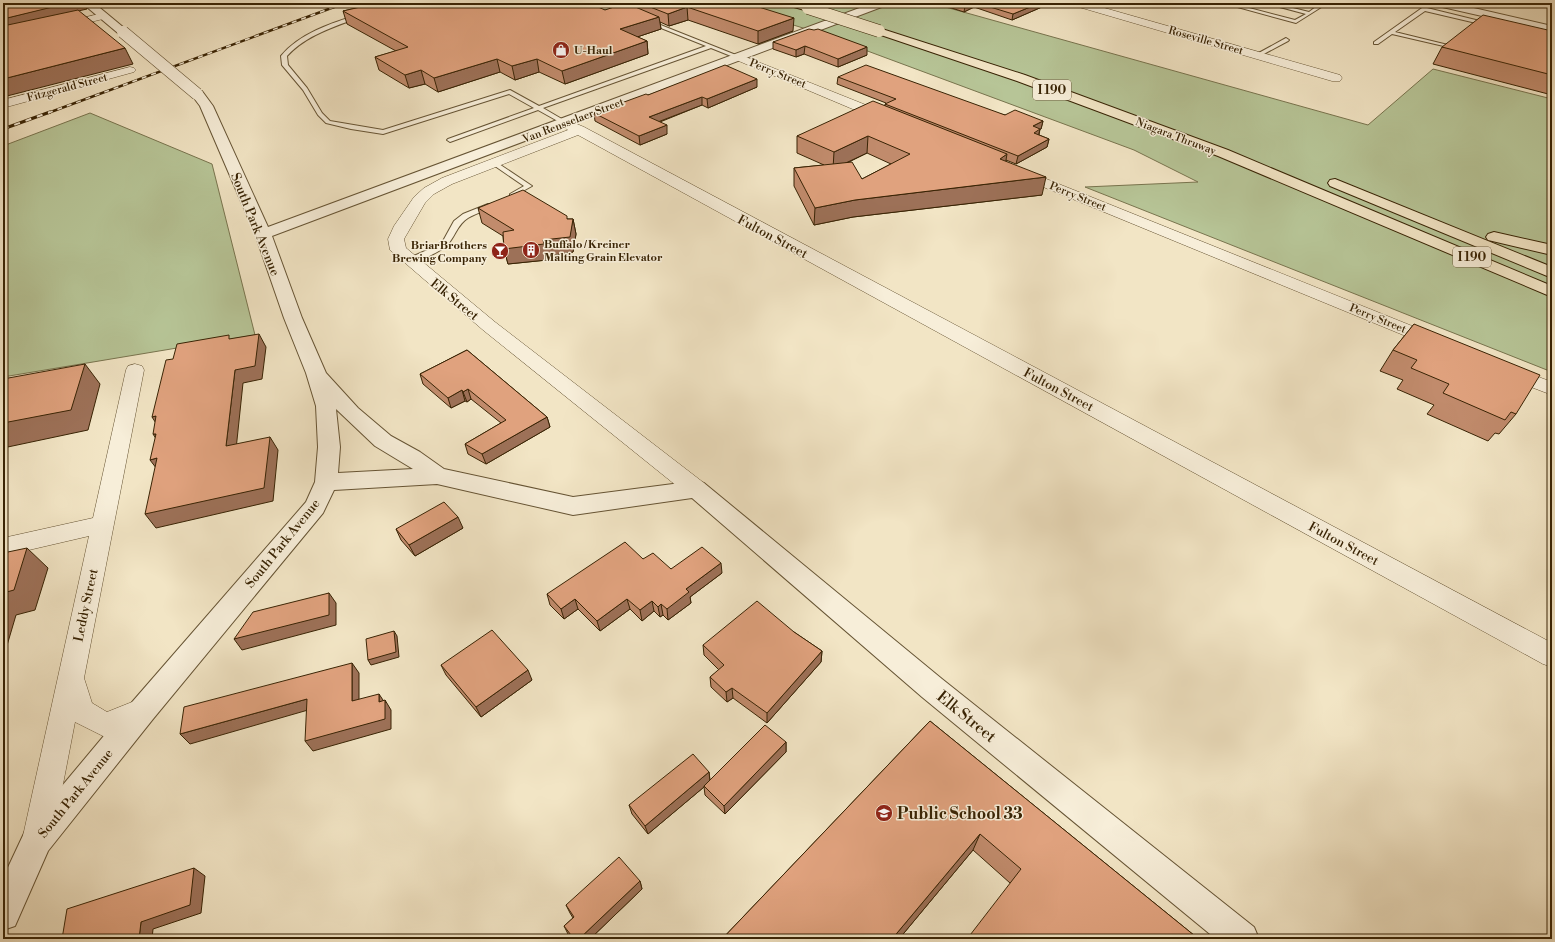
<svg xmlns="http://www.w3.org/2000/svg" width="1555" height="942" font-family="'Libre Bodoni',serif">
<style>
.green{fill:#b7c597;stroke:#78744e}
.lines{fill:none;stroke-linecap:round;stroke-linejoin:round}
.service-casing{stroke:#665434;stroke-width:2}
.minor-casing{stroke:#665434;stroke-width:1}
.tertiary-casing{stroke:#665434;stroke-width:2}
.motorway-casing{stroke:#382304;stroke-width:2}
.service{fill:#f7eed9;fill-rule:evenodd}
.minor{fill:#f7eed9;fill-rule:evenodd}
.tertiary{fill:#f7eed9;fill-rule:evenodd}
.motorway{fill:#f2e5c5;fill-rule:evenodd}
.rail-far1-casing{stroke:#382304;stroke-width:2.5}
.rail-casing{stroke:#382304;stroke-width:3}
.rail-far1{stroke:#f7eed9;stroke-width:1.5;stroke-dasharray:5;stroke-linecap:butt}
.rail{stroke:#f7eed9;stroke-width:2;stroke-dasharray:6;stroke-linecap:butt}
.tertiary-bridge-casing{stroke:#665434;stroke-width:13;stroke-linecap:butt}
.motorway-bridge-casing{stroke:#382304;stroke-width:13;stroke-linecap:butt}
.tertiary-bridge{stroke:#f7eed9;stroke-width:12}
.motorway-bridge{stroke:#f2e5c5;stroke-width:12}
.wall{fill:#c18b6c;stroke:#382304;fill-rule:evenodd}
.shaded-wall{fill:#9d7158;stroke:#382304}
.building{fill:#e0a27e;stroke:#382304}
.labels{text-anchor:middle;stroke-width:3;stroke-linejoin:round;paint-order:stroke}
.far-street-label{font-size:11px;fill:#382304;stroke:#f7eed9}
.far-poi-label{font-size:11px;font-weight:bold;fill:#382304;stroke:#f7eed9;text-anchor:start}
.shield{fill:#f7eed9;stroke:#716044;stroke-width:1}
.shield-label{font-size:12px;font-weight:bold;fill:#382304}
.street-label{font-size:13px;fill:#382304;stroke:#f7eed9}
.near-street-label{font-size:16px;fill:#382304;stroke:#f7eed9}
.near-poi-label{font-size:16px;font-weight:bold;fill:#382304;stroke:#f7eed9;text-anchor:start}
</style>
<rect width="100%" height="100%" fill="#f2e5c5"/>
<filter id="stains"><feTurbulence type="fractalNoise" baseFrequency=".005" numOctaves="4"/><feColorMatrix values="0 0 0 0 .2 0 0 0 0 .09 0 0 0 0 .02 0 0 0 .5 -.17"/></filter>
<radialGradient id="worn" r=".72"><stop offset=".6" stop-color="#630" stop-opacity="0"/><stop offset="1" stop-color="#630" stop-opacity=".3"/></radialGradient>
<g class="green">
<path d="M723,3H931L1368,125L1433,69L1552,99V372L1085,187L1198,182L1134,150L819,33Z"/>
<path d="M90,113L212,164L255,335L3,377V146Z"/>
</g>
<g class="lines">
<defs>
<g id="service">
<path d="M549,3H593L576,7Z"/>
<path d="M602,3H608L628,12L624,13Z"/>
<path d="M1223,3H1230L1295,20L1306,14L1265,3H1273L1309,12L1317,6L1306,3H1314L1323,6L1296,23Z"/>
<path d="M1426,3H1430L1427,8L1492,24L1489,26L1425,11L1395,32L1448,45V47L1392,34L1378,44H1374V42L1422,8Z"/>
<path d="M358,15L360,17C334,27 306,35 287,56L288,65L307,88L322,113L330,121L383,130L510,90L539,106L706,46L646,22L648,20L741,57L736,58L711,48L543,108L567,122V124H563L538,110L450,142L447,140L448,139L534,108L509,94L383,134L351,129L326,123L318,115L303,90L282,65L281,56C299,34 331,23 358,15Z"/>
<path d="M1286,38L1289,40L1288,41L1260,56L1255,55Z"/>
<path d="M492,162H496L532,186L514,196H510V194L524,186L492,164Z"/>
<path d="M488,204L494,205C487,211 476,213 468,218C458,224 456,234 449,243C444,250 416,264 407,263V259L434,247L443,241L454,221L463,214Z"/>
</g>
<g id="minor">
<path d="M1071,3H1087L1340,75L1342,78L1340,81H1332L1072,5Z"/>
<path d="M103,13L107,14L108,16L107,18L62,29L57,26L58,24Z"/>
<path d="M738,54L891,115L892,118L891,121H881L734,59L732,57L734,55Z"/>
<path d="M130,67L134,68L136,70L134,72L3,108V100Z"/>
<path d="M565,119L584,127L1552,643V667L1543,664L578,135L452,184L434,194L425,203L404,239L406,248L495,322L704,483L707,489L704,495L696,497L688,495L483,330L390,250L388,239L394,226L414,197L424,188L442,178L568,130L559,123Z"/>
<path d="M1019,168L1442,338L1445,342L1442,346L1436,348L1430,346L1014,175L1012,172L1014,169Z"/>
<path d="M135,364L142,366L144,370L84,678L92,703L107,712L142,698L151,701L155,710L151,719L105,737L75,722L53,836L48,846L38,851L28,846L23,836L89,536L3,556V538L93,518L126,370L128,366Z"/>
<path d="M1509,366L1552,382V395L1502,376L1500,372L1502,368Z"/>
</g>
<g id="tertiary">
<path d="M82,3H94L129,32L123,35L119,34Z"/>
<path d="M873,3H888L887,5L272,236L302,318L326,373L358,408L391,436L420,452L444,469L573,497L696,481L704,483L942,679L1254,927L1259,939H1216L922,697L692,498L573,515L437,484L334,490L323,513L153,719L48,851L15,926L3,930V878L26,829L133,701L306,502L315,482L318,447L316,406L306,373L284,318L255,234L200,106L191,94L192,91H202L213,106L268,227ZM336,409L375,446L413,469L338,473L340,447Z"/>
<path d="M1433,3H1452L1552,26V32L1438,6Z"/>
</g>
<g id="motorway">
<path d="M786,3C795,3 807,1 813,8L808,11L787,5Z"/>
<path d="M821,3H832L827,6Z"/>
<path d="M879,28L1025,75L1228,150L1552,286V297L1218,156L1017,81L875,33L873,31Z"/>
<path d="M1335,179L1552,267V278L1330,186L1328,183L1330,180Z"/>
<path d="M1494,232L1552,245V255L1488,240L1486,237L1488,234Z"/>
</g>
</defs>
<use href="#service" class="service-casing"/>
<use href="#minor" class="minor-casing"/>
<use href="#tertiary" class="tertiary-casing"/>
<use href="#motorway" class="motorway-casing"/>
<use href="#service" class="service"/>
<use href="#minor" class="minor"/>
<use href="#tertiary" class="tertiary"/>
<use href="#motorway" class="motorway"/>
<defs>
<path id="rail-far1" d="M48,113L345,3"/>
<path id="rail" d="M3,129L50,112"/>
</defs>
<use href="#rail-far1" class="rail-far1-casing"/>
<use href="#rail" class="rail-casing"/>
<use href="#rail-far1" class="rail-far1"/>
<use href="#rail" class="rail"/>
<defs>
<path id="tertiary-bridge" d="M123,32L197,94"/>
<path id="motorway-bridge" d="M808,8L879,31"/>
</defs>
<use href="#tertiary-bridge" class="tertiary-bridge-casing"/>
<use href="#motorway-bridge" class="motorway-bridge-casing"/>
<use href="#tertiary-bridge" class="tertiary-bridge"/>
<use href="#motorway-bridge" class="motorway-bridge"/>
</g>
<g class="wall">
<path d="M365,3H559L605,10L634,6V3H746L793,31L758,44L688,20L669,26L660,22L661,29L637,37L647,41L648,54L565,84L539,72L515,80L500,72L438,92L425,84L409,88L379,70L375,57L396,51L347,24L343,11L366,6Z"/>
<path d="M936,3H1051L1012,20L974,7L964,12Z"/>
<path d="M1552,31V95L1433,64L1442,47Z"/>
<path d="M773,42L867,55L838,67L804,54L796,57L773,49Z"/>
<path d="M838,77L1005,115L1043,121L1041,129H1040L1039,135L1049,139L1047,147L1016,164L1006,160V161L1042,195L853,217L814,225L794,186V168L824,165L797,153V136L885,106V104L886,103L837,84ZM867,153L891,164L862,179L847,163Z"/>
<path d="M757,87L708,108L702,105L660,122L667,134L640,145L595,121L594,113L648,95Z"/>
<path d="M478,208L568,219H573L576,234L573,252L547,256V260L508,264L504,249L503,236L482,223Z"/>
<path d="M1414,324L1516,414L1499,434L1495,433L1488,441L1427,414L1434,405L1397,389L1403,380L1380,371L1393,350Z"/>
<path d="M467,350L547,417L550,427L486,464L468,454L465,444L501,423L471,399L467,402L465,401L451,408L423,384L420,374Z"/>
<path d="M463,528L415,556L401,540L396,529Z"/>
<path d="M643,559L671,569L722,573L690,597L691,603L668,620L663,615L660,617L654,611L642,621L630,609L600,631L578,609L564,619L550,605L547,594Z"/>
<path d="M794,632L822,651L821,662L767,723L733,698L727,702L711,687L710,677L719,670L704,655L703,645Z"/>
<path d="M441,665L532,680L481,717L446,675Z"/>
<path d="M930,721L1195,936L1010,883L973,850L899,939H722Z"/>
<path d="M786,742V752L725,814L705,795L704,787L648,834L632,814L629,805L709,772L710,780Z"/>
<path d="M640,881L642,889L590,939H572L568,934L564,926L573,918L570,913L566,905Z"/>
</g>
<g class="shaded-wall">
<path d="M66,3H84L87,9L74,12L3,36V19Z"/>
<path d="M99,3H114L100,6Z"/>
<path d="M973,3H975L974,7L964,12L965,6Z"/>
<path d="M1040,3H1051L1012,20L1013,14Z"/>
<path d="M687,7L688,20L669,26L668,14Z"/>
<path d="M659,17L661,29L622,42L620,29Z"/>
<path d="M794,18L793,31L758,44V31Z"/>
<path d="M647,41L648,54L565,84L562,71Z"/>
<path d="M805,46L804,54L796,57V50Z"/>
<path d="M867,47V55L838,67V59Z"/>
<path d="M125,48L133,64L3,97V79Z"/>
<path d="M497,59L500,72L438,92L434,78Z"/>
<path d="M537,59L539,72L515,80L512,66Z"/>
<path d="M421,70L425,84L409,88L405,75Z"/>
<path d="M757,79V87L708,108L707,99Z"/>
<path d="M702,97V105L650,125L649,117Z"/>
<path d="M1043,121L1041,129H1040L1038,137L1034,133L1033,126Z"/>
<path d="M667,125V134L640,145L639,136Z"/>
<path d="M868,136L867,153L833,169L834,152Z"/>
<path d="M1049,139L1047,147L1016,164L1018,156Z"/>
<path d="M1007,154L1004,172L1000,159Z"/>
<path d="M1046,177L1042,195L853,217L814,225L815,208L855,200Z"/>
<path d="M573,219L576,234L573,252L547,256V260L508,264L504,249L570,234Z"/>
<path d="M259,334L266,347L262,379L243,383L235,459L226,446L235,370Z"/>
<path d="M85,364L100,384L88,430L3,448V423Z"/>
<path d="M468,389L471,399L467,402L463,392Z"/>
<path d="M462,390L465,401L451,408L448,398Z"/>
<path d="M156,416L161,431L152,417Z"/>
<path d="M547,417L550,427L486,464L482,454Z"/>
<path d="M153,434H156L162,448Z"/>
<path d="M270,437L278,450L273,501L156,528L145,514Z"/>
<path d="M157,458L160,473L150,460Z"/>
<path d="M458,517L463,528L415,556L409,545Z"/>
<path d="M27,548L48,568L35,610L16,615L3,659V593Z"/>
<path d="M721,563L722,573L690,597L691,603L668,620L667,609L686,589Z"/>
<path d="M329,593L336,603V625L242,650L234,639Z"/>
<path d="M575,599L578,609L564,619L561,609Z"/>
<path d="M627,599L630,609L600,631L597,621Z"/>
<path d="M652,601L654,611L642,621L640,610Z"/>
<path d="M661,604L663,615L660,617L658,607Z"/>
<path d="M394,631L397,636L399,657L371,665L368,660Z"/>
<path d="M822,651L821,662L767,723V713Z"/>
<path d="M352,663L359,673V711L352,701Z"/>
<path d="M528,670L532,680L481,717L476,707Z"/>
<path d="M732,688L733,698L727,702L726,692Z"/>
<path d="M379,694L385,703V700L391,710V729L313,751L305,741L379,702Z"/>
<path d="M307,699L315,708L190,744L180,734Z"/>
<path d="M786,742V752L725,814L724,806Z"/>
<path d="M709,772L710,782L704,786V787L648,834L645,826Z"/>
<path d="M980,834L973,850L899,939H892Z"/>
<path d="M194,868L205,876L201,913L153,929L152,939H139L141,922Z"/>
<path d="M640,881L642,889L590,939H579Z"/>
</g>
<g class="building">
<path d="M3,3H69L3,19Z"/>
<path d="M366,3H589L605,10L626,3L659,17L620,29L647,41L562,71L537,59L512,66L497,59L434,78L421,70L405,75L375,57L408,47L343,11L369,5Z"/>
<path d="M640,3H746L794,18L758,31L687,7L668,14Z"/>
<path d="M954,3H973L965,6Z"/>
<path d="M977,3H1040L1013,14Z"/>
<path d="M78,10L125,48L3,79V26Z"/>
<path d="M1483,15L1552,31V75L1442,47Z"/>
<path d="M809,29L814,30L818,29L867,47L838,59L805,46L796,50L773,42Z"/>
<path d="M725,65L757,79L707,99L702,97L649,117L667,125L639,136L594,113L646,94L648,95Z"/>
<path d="M866,65L1005,115L1015,110L1043,121L1033,126L1040,129L1034,133L1049,139L1018,156L885,104L896,99L838,77Z"/>
<path d="M873,101L1007,154L1000,159L1046,177L855,200L815,208L794,168L852,162L862,179L910,154L868,136L834,152L797,136Z"/>
<path d="M523,190L567,216V219H573L570,237L543,240L544,244L504,249L503,232L514,230L478,208Z"/>
<path d="M1414,324L1540,375L1516,414L1511,412L1505,420L1443,393L1449,384L1411,368L1417,360L1393,350Z"/>
<path d="M259,334L255,366L235,370L226,446L270,437L264,488L145,514L157,458L150,460L156,434H153L156,416L152,417L166,360L173,359L177,344L229,335V339Z"/>
<path d="M467,350L547,417L482,454L465,444L506,420L468,389L463,392L462,390L448,398L420,374Z"/>
<path d="M85,364L71,410L3,423V379Z"/>
<path d="M444,502L458,517L409,545L396,529Z"/>
<path d="M625,542L643,559L653,553L671,569L702,547L721,563L686,589L689,592L667,609L661,604L658,607L652,601L640,610L627,599L597,621L575,599L561,609L547,594Z"/>
<path d="M27,548L14,590L3,593V553Z"/>
<path d="M329,593V615L234,639L253,612Z"/>
<path d="M757,601L794,632L822,651L767,713L732,688L726,692L710,677L724,665L703,645Z"/>
<path d="M492,630L528,670L476,707L441,665Z"/>
<path d="M394,631L396,652L368,660L366,639Z"/>
<path d="M352,663V701L379,694V702L385,700V719L305,741L307,699L180,734L184,707Z"/>
<path d="M930,721L1195,936L1192,939H967L1021,869L980,834L892,939H722Z"/>
<path d="M765,725L786,742L724,806L704,786Z"/>
<path d="M693,754L709,772L645,826L629,805Z"/>
<path d="M619,857L640,881L579,939H574L564,926L574,917L566,905Z"/>
<path d="M194,868L190,905L141,922L139,939H95V937L89,939H62L67,909Z"/>
</g>
<defs>
<symbol id="shop-disc" viewBox="-11 -11 22 22"><circle r="9.5" fill="#8f2418" stroke="#f7eed9"/><path d="M-5-2.5h2.3a2.7 3.5 0 0 1 5.4 0H5L5.5 6h-11ZM-1.5-2.5h3a1.5 2.3 0 0 0-3 0Z" fill="#fff"/></symbol>
<symbol id="building-disc" viewBox="-11 -11 22 22"><circle r="9.5" fill="#8f2418" stroke="#f7eed9"/><path d="M-4-6H4V6H1V3H-1V6H-4ZM-2.5-4.3h1.7v1.8h-1.7ZM.8-4.3h1.7v1.8H.8ZM-2.5-1h1.7V.8h-1.7ZM.8-1h1.7V.8H.8Z" fill="#fff"/></symbol>
<symbol id="bar-disc" viewBox="-11 -11 22 22"><circle r="9.5" fill="#8f2418" stroke="#f7eed9"/><path d="M-6-5H6L.8 .8V4.5H3.5V6h-7V4.5H-.8V.8Z" fill="#fff"/></symbol>
<symbol id="school-disc" viewBox="-11 -11 22 22"><circle r="9.5" fill="#8f2418" stroke="#f7eed9"/><path d="M0-5L7-2L0 1L-7-2ZM-4 1L0 2.5L4 1V4Q0 6-4 4Z" fill="#fff"/></symbol>
</defs>
<g fill-rule="evenodd">
<use href="#shop-disc" x="551" y="40" width="20" height="20"/>
<use href="#building-disc" x="521" y="240" width="20" height="20"/>
<use href="#bar-disc" x="490" y="241" width="20" height="20"/>
<use href="#school-disc" x="874" y="803" width="20" height="20"/>
</g>
<g class="labels">
<g class="far-street-label">
<text transform="translate(1206 40) rotate(16)" y="4">Roseville Street</text>
<text transform="translate(778 73) rotate(22)" y="4">Perry Street</text>
<text transform="translate(67 87) rotate(-15)" y="4">Fitzgerald Street</text>
<text transform="translate(573 120) rotate(-21)" y="4">Van Rensselaer Street</text>
<text transform="translate(1176 136) rotate(21)" y="4">Niagara Thruway</text>
<text transform="translate(1078 196) rotate(22)" y="4">Perry Street</text>
<text transform="translate(1378 318) rotate(22)" y="4">Perry Street</text>
</g>
<g class="far-poi-label">
<text x="574" y="54">U-Haul</text>
<text x="544" y="248">Buffalo / Kreiner<tspan x="544" dy="13">Malting Grain Elevator</tspan></text>
<text x="487" y="249" text-anchor="end">BriarBrothers<tspan x="487" dy="13">Brewing Company</tspan></text>
</g>
<g class="shield">
<rect x="1033" y="80" width="38" height="20" rx="3"/>
<rect x="1453" y="247" width="38" height="20" rx="3"/>
</g>
<g class="shield-label">
<text x="1052" y="94">I 190</text>
<text x="1472" y="261">I 190</text>
</g>
<g class="street-label">
<text transform="translate(256 224) rotate(68)" y="5">South Park Avenue</text>
<text transform="translate(773 236) rotate(28)" y="5">Fulton Street</text>
<text transform="translate(455 299) rotate(39)" y="5">Elk Street</text>
<text transform="translate(1059 389) rotate(28)" y="5">Fulton Street</text>
<text transform="translate(282 543) rotate(-51)" y="5">South Park Avenue</text>
<text transform="translate(1344 543) rotate(28)" y="5">Fulton Street</text>
<text transform="translate(85 605) rotate(-78)" y="5">Leddy Street</text>
<text transform="translate(75 793) rotate(-51)" y="5">South Park Avenue</text>
</g>
<g class="near-street-label">
<text transform="translate(967 716) rotate(39)" y="6">Elk Street</text>
</g>
<g class="near-poi-label">
<text x="897" y="819">Public School 33</text>
</g>
</g>
<rect width="1555" height="942" fill="none" stroke="#f2e5c5" stroke-width="16"/>
<rect x="4" y="4" width="1547" height="934" fill="none" stroke="#382304" stroke-width="2"/>
<rect x="8" y="8" width="1539" height="926" fill="none" stroke="#382304"/>
<rect width="100%" height="100%" filter="url(#stains)"/>
<rect width="100%" height="100%" fill="url(#worn)"/>
</svg>
